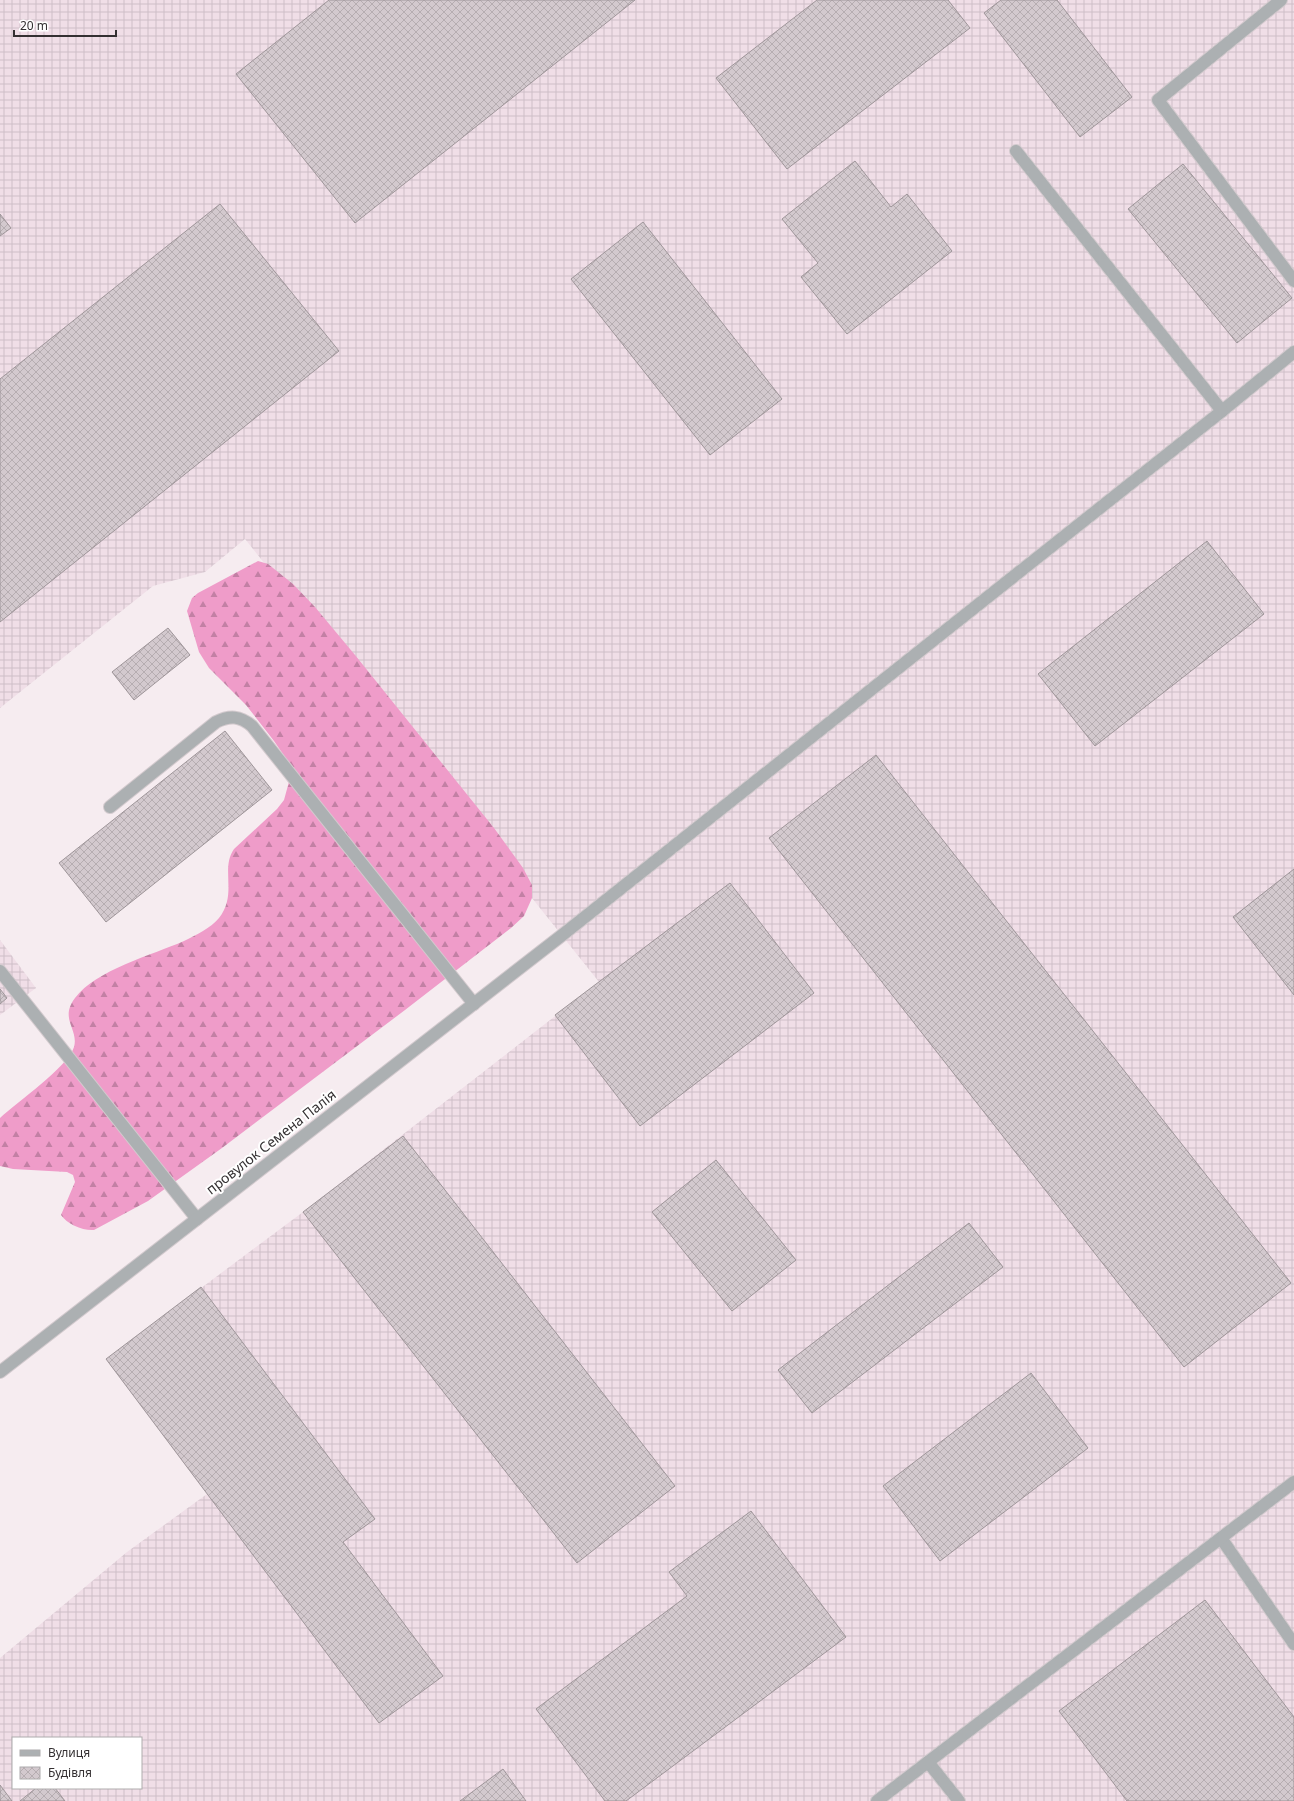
<svg xmlns="http://www.w3.org/2000/svg" width="1294" height="1801" font-family="'Noto Sans',sans-serif">
<style>
.industrial{fill:url(#industrial-grid)}
.forest{fill:url(#forest-firs)}
.building{fill:url(#building-cross-hatch);stroke:#9e9599}
.lines{fill:none;stroke-linecap:round;stroke-linejoin:round}
.minor-casing{stroke:#d3cace;stroke-width:14}
.minor{stroke:#acb0b2;stroke-width:12}
.labels{text-anchor:middle;stroke-width:4;stroke-linejoin:round;paint-order:stroke}
.street-label{font-size:14px;fill:#343032;stroke:#fff}
</style>
<defs>
<pattern id="industrial-grid" width="8" height="8" patternUnits="userSpaceOnUse"><rect width="8" height="8" fill="#f0dee7"/><path d="M0 4h8M4 0v8" fill="none" stroke="#cebfc7"/></pattern>
<pattern id="forest-firs" width="22" height="20" patternUnits="userSpaceOnUse"><rect width="22" height="20" fill="#ef9cc9"/><path d="M5 1l3.5 6h-7zM16 11l3.5 6h-7z" fill="#c280a4"/></pattern>
<pattern id="building-cross-hatch" width="8" height="8" patternUnits="userSpaceOnUse"><rect width="8" height="8" fill="#d3c9ce"/><path d="M0 0l8 8M0 8l8-8" fill="none" stroke="#b6adb1"/></pattern>
</defs>
<rect width="100%" height="100%" fill="#f6ecf0"/>
<g class="industrial">
<path d="M0,0H1294V1801H65L55,1788H141V1738H13V1788H36L20,1801H12L0,1785V1658L127,1552L207,1494L106,1359L303,1212L599,982L245,539L205,572L153,586L0,708Z"/>
<path d="M0,940L36,988L0,1015Z"/>
</g>
<path class="forest" d="M258,561L268,564L293,584L315,607L355,655L494,828L523,868L532,885V898L524,916L511,928L405,1010L222,1148L148,1201L94,1230C83,1231 67,1224 61,1215L75,1182L73,1175L67,1172L13,1169L0,1166V1118C17,1102 68,1067 74,1047C79,1029 59,1019 75,998C96,970 152,955 184,941C196,935 211,928 219,918C238,894 220,869 234,849L277,809L284,800L290,778V769L285,757L274,741L246,705L209,668L199,652L187,611L192,598L198,593Z"/>
<g class="building">
<path d="M329,0H635L355,223L236,74Z"/>
<path d="M817,0H948L970,28L787,169L716,78Z"/>
<path d="M1001,0H1057L1132,97L1080,137L984,13Z"/>
<path d="M855,161L891,207L907,194L952,251L847,334L801,277L818,263L782,219Z"/>
<path d="M1183,164L1292,298L1237,343L1128,209Z"/>
<path d="M220,204L339,351L0,622V379Z"/>
<path d="M0,214L11,228L0,236Z"/>
<path d="M643,222L782,399L710,455L571,279Z"/>
<path d="M1207,541L1264,614L1095,746L1038,674Z"/>
<path d="M168,628L190,655L134,700L112,672Z"/>
<path d="M225,731L272,790L106,922L59,863Z"/>
<path d="M876,755L1291,1283L1184,1367L769,838Z"/>
<path d="M1294,869V995L1233,917Z"/>
<path d="M730,883L814,993L640,1126L555,1015Z"/>
<path d="M0,989L7,998L0,1004Z"/>
<path d="M403,1136L675,1486L577,1563L303,1212Z"/>
<path d="M716,1160L796,1260L732,1311L652,1212Z"/>
<path d="M969,1223L1003,1267L812,1413L778,1370Z"/>
<path d="M201,1287L375,1519L343,1542L443,1676L379,1723L106,1359Z"/>
<path d="M1031,1373L1088,1448L940,1561L883,1486Z"/>
<path d="M751,1511L846,1637L626,1801H605L536,1709L687,1596L669,1572Z"/>
<path d="M1205,1600L1294,1717V1801H1127L1059,1711Z"/>
<path d="M503,1769L526,1801H460Z"/>
<path d="M0,1785L12,1801H0Z"/>
<path d="M36,1788H55L65,1801H20Z"/>
</g>
<g class="lines">
<defs>
<g id="minor">
<path d="M1281,0L1158,100L1294,281"/>
<path d="M1222,411L1294,352"/>
<path d="M110,807L216,722C230,715 240,716 252,726L474,1004"/>
<path d="M0,971L197,1219"/>
<path d="M0,1372L561,936L1222,411L1016,151"/>
<path d="M1221,1538L1294,1644"/>
<path d="M928,1762L959,1801"/>
<path d="M877,1801L1294,1482"/>
</g>
</defs>
<use href="#minor" class="minor-casing"/>
<use href="#minor" class="minor"/>
</g>
<g class="labels">
<g class="street-label">
<text transform="translate(271 1142) rotate(-38)" y="5">провулок Семена Палія</text>
</g>
</g>
<rect x="12" y="1737" width="130" height="52" fill="#ffffff" stroke="#aeacad"/>
<rect x="20" y="1750" width="20" height="6" fill="#acb0b2" stroke="#aeacad"/>
<text x="48" y="1757" font-size="12" fill="#343032">Вулиця</text>
<rect x="20" y="1767" width="20" height="12" fill="url(#building-cross-hatch)" stroke="#aeacad"/>
<text x="48" y="1777" font-size="12" fill="#343032">Будівля</text>
<path d="M14 30v6h102v-6" fill="none" stroke="#343032" stroke-width="2"/>
<text x="20" y="30" font-size="12" fill="#343032" stroke="#ffffff" stroke-width="3" paint-order="stroke">20 m</text>
</svg>
